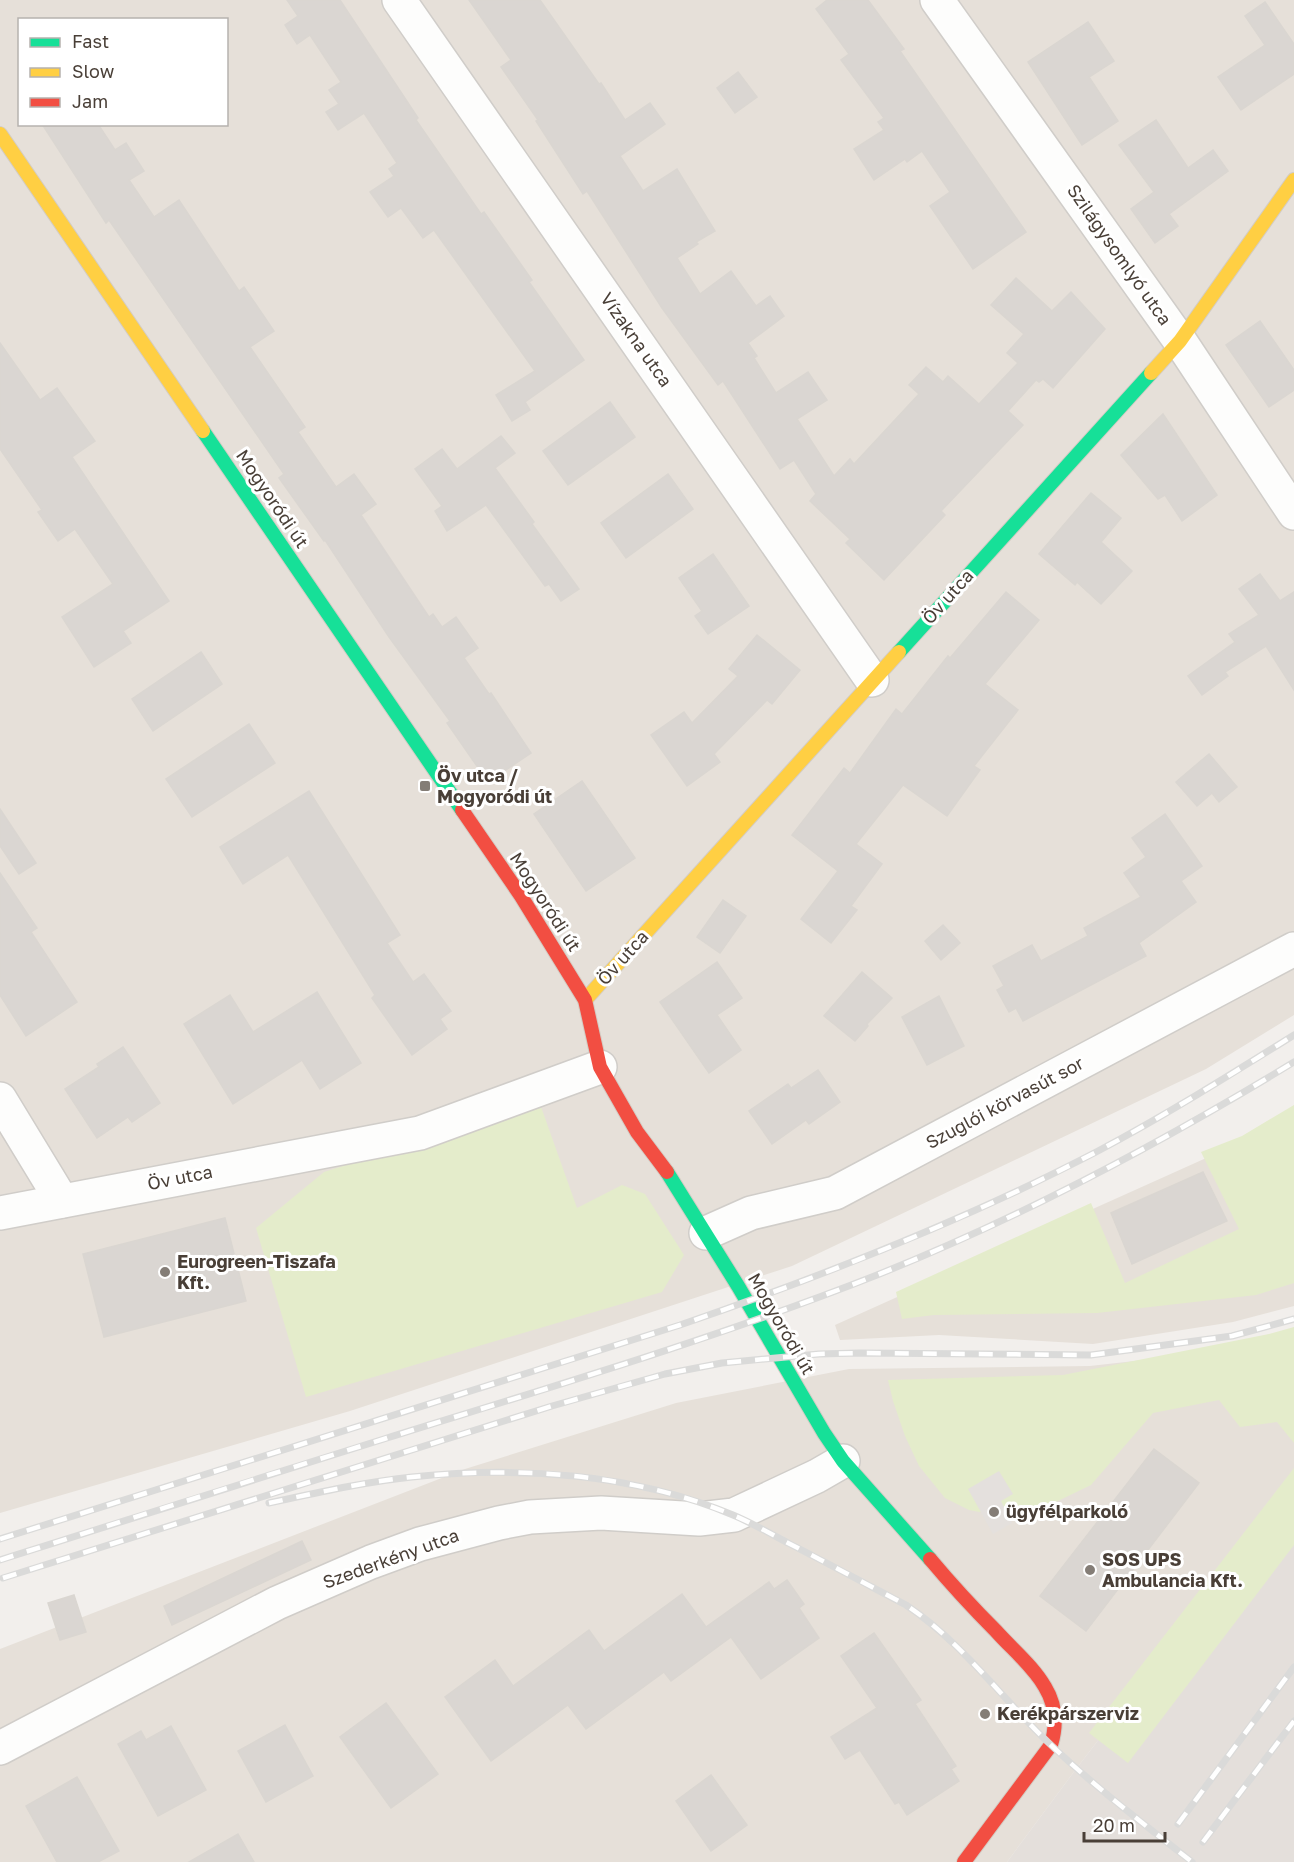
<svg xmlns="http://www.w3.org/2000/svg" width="1294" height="1862" font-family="'Golos Text',sans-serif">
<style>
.residential{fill:#e6e0d9;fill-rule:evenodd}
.industrial{fill:#e4dfdb}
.green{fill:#e4eccb}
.parking{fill:#e4e0dd}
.building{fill:#dad6d2;stroke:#dad6d1;stroke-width:1.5}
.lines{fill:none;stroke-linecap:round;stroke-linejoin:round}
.street-casing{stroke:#d0cdc9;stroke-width:36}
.fast-casing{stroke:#d3ccc4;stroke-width:16}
.slow-casing{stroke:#d3ccc4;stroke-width:16}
.jam-casing{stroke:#d3ccc4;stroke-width:16}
.street{stroke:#fdfdfc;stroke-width:33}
.fast{stroke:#16e098;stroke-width:14}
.slow{stroke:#ffcf43;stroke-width:14}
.jam{stroke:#f24e42;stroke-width:14}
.rail-casing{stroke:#dadad9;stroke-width:7}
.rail{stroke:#fff;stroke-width:4.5;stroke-dasharray:14;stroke-linecap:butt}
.poi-dot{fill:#847d76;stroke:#fff;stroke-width:2}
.labels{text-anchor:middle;stroke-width:6;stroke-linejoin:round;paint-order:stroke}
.street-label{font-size:18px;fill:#493f37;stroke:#fff}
.poi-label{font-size:18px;font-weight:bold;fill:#493f37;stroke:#fff;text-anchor:start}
</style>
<rect width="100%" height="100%" fill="#f2efec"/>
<g class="residential">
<path d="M0,0H1294V1015L1206,1069L792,1266L350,1411L0,1513ZM20,20H226V124H20Z"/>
<path d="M1294,1106V1306L1233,1322L1093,1344L939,1335L840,1340L835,1325L1244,1141Z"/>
<path d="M1294,1333V1486L1076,1769L1007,1862H0V1649L465,1469L676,1403L849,1369L1090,1366L1232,1350Z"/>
</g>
<path class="industrial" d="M1294,1486V1862H1007L1076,1769Z"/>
<g class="green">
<path d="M540,1104L577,1208L622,1185L645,1194L684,1255L662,1292L306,1397L256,1228L324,1172Z"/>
<path d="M1294,1105V1283L1256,1295L1097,1313L934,1315L902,1319L896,1292L1091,1203L1125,1283L1239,1229L1201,1152L1242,1136Z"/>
<path d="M1294,1327V1443L1277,1422L1240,1427L1219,1400L1153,1413L1091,1485L1031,1514L1007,1517L969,1510L945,1498L919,1466L905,1436L893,1401L888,1380L1063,1375L1269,1334Z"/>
<path d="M1294,1468V1545L1128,1763L1089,1733Z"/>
</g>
<path class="parking" d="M999,1471L1013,1494L1001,1501L1012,1523L993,1534L968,1489Z"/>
<g class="building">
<path d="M287,0H340L418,118L416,120L481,214L484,212L532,280L529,282L584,360L525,402L530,410L512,421L496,395L535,371L434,230L423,238L401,208L388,217L370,192L394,176L389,169L397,163L364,113L338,130L326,112L339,104L329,90L341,82L310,35L297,44L285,25L298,16Z"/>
<path d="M469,0H540L599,84L601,83L625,120L650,103L665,124L620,156L643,191L677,169L715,231L696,242L698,244L677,258L700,294L731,271L756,306L770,296L784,316L748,343L757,356L754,358L776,393L808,372L827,400L797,419L834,476L850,459L854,464L919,394L909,385L926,367L943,382L948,376L979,404L1018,363L1007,353L1024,334L991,305L1016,278L1052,311L1071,292L1105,329L1053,388L1043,379L1039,382L1036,380L1008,411L1023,425L941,511L945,515L884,580L846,543L850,539L810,501L816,494L794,460L780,469L723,381L718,385L662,308L587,191L583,194L536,121L538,120L501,67L511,60Z"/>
<path d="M827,0H868L904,49L900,51L1026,232L973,269L930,206L950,192L922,151L907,162L905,159L874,180L854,149L884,130L878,122L884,118L841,60L849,54L816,9Z"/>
<path d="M1265,2L1294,44V74L1241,110L1218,77L1265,45L1245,16Z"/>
<path d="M1088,22L1114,61L1089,77L1118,121L1082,145L1028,62Z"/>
<path d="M738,72L757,97L735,113L717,88Z"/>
<path d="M1156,120L1188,168L1213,150L1228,171L1169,214L1178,226L1155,243L1131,209L1154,192L1119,145Z"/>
<path d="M42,124H98L115,150L126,143L144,171L129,180L154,217L179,200L239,291L244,287L274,331L250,347L305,427L298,432L336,487L354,474L376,504L361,515L429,617L433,614L442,627L456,617L478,648L464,658L489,694L491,693L531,753L488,782L447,723L450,721L389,637L325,540L324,541L279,478L284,474L109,220L106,223Z"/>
<path d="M1260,321L1294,370V390L1269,407L1226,345Z"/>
<path d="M0,343L40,400L57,388L95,441L72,457L169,601L123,631L131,643L94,667L62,617L113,584L75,529L58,541L38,512L42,510L0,449Z"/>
<path d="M610,402L635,437L568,485L543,451Z"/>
<path d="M1163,414L1217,495L1182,521L1165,495L1158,499L1121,455Z"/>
<path d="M501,436L515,453L495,468L534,522L532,524L579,589L561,601L549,584L545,586L486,505L447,531L435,511L442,506L415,469L442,449L457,469Z"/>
<path d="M668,474L693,509L626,558L601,523Z"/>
<path d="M1091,493L1121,518L1101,542L1132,571L1101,604L1077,582L1075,585L1039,554Z"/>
<path d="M713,554L749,606L708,634L695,616L702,611L679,578Z"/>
<path d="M1260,574L1280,601L1294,592V690L1266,646L1225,672L1228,676L1202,695L1188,676L1235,642L1229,634L1259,615L1239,589Z"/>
<path d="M1006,592L1039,620L985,684L1018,710L974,766L980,770L947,816L903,785L856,844L882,864L851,906L857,910L831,943L801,919L838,871L792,835L844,768L850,773L896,709L902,714L948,656L950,658Z"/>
<path d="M757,635L800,670L772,704L767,700L714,754L720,762L687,786L651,735L684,712L692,723L738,676L729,669Z"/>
<path d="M201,652L222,684L153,731L132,699Z"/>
<path d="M249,724L275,763L192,817L166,779Z"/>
<path d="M1209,754L1237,787L1219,802L1212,793L1197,806L1176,782Z"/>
<path d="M582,781L635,858L586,891L534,814Z"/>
<path d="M309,791L400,935L387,943L413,982L424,974L451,1011L440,1019L447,1029L412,1055L372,998L375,995L288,855L243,884L220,847Z"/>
<path d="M0,809L36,863L19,874L0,846Z"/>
<path d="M1165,814L1202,866L1181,881L1196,902L1139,943L1146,956L1023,1021L1016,1008L1009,1012L997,990L1004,986L993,966L1032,945L1041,961L1088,936L1084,928L1141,897L1124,873L1146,857L1132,838Z"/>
<path d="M0,873L37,928L31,932L77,1002L26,1036L0,995Z"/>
<path d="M723,900L746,916L720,953L697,937Z"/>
<path d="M943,925L960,943L941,960L925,941Z"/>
<path d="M717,962L742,998L717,1015L741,1050L709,1073L660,1002Z"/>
<path d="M862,972L892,998L867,1024L868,1026L855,1041L824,1016Z"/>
<path d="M317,992L361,1063L320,1089L302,1060L233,1104L184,1024L230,995L253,1032Z"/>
<path d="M939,996L964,1046L927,1065L902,1017Z"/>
<path d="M123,1047L160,1103L132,1122L128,1117L97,1138L65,1089L99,1067L97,1064Z"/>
<path d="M818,1070L840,1102L809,1124L806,1120L772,1144L749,1111L788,1084L791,1088Z"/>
<path d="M1203,1172L1227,1221L1132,1264L1111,1213Z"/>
<path d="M225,1218L246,1301L104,1337L83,1254Z"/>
<path d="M1154,1449L1199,1483L1086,1631L1040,1596Z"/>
<path d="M302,1541L311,1560L172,1625L164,1606Z"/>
<path d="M787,1580L804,1604L799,1608L819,1638L761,1679L731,1637L671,1681L664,1672L586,1729L568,1705L491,1761L445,1697L495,1660L513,1686L589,1630L604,1651L682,1594L706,1627L769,1582L774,1589Z"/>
<path d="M74,1595L86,1632L60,1640L48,1603Z"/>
<path d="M874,1633L921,1700L915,1704L956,1766L951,1769L959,1781L907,1815L899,1802L895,1804L860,1750L845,1759L831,1737L877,1708L841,1656Z"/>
<path d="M386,1703L438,1774L391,1808L340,1737Z"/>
<path d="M285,1725L313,1776L266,1802L238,1751Z"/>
<path d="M171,1726L206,1790L158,1816L118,1744L141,1731L146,1740Z"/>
<path d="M711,1775L747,1825L711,1851L676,1801Z"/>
<path d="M77,1777L119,1851L98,1862H57L26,1806Z"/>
<path d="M238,1834L254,1862H189Z"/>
</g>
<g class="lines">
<defs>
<g id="street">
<path d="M399,0L872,680"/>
<path d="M937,0L1180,341L1294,513"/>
<path d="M0,1099L62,1201"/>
<path d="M0,1213L420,1133L600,1067"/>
<path d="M706,1233L751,1213L835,1193L1294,949"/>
<path d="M0,1748L277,1603L371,1562L420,1544L499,1523L530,1517L601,1513L699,1519L734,1515L817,1476L843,1461"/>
</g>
<g id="fast">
<path d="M203,431L462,810"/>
<path d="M899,652L1151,373"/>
<path d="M667,1172L738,1286L824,1433L843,1461L930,1559"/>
</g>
<g id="slow">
<path d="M0,134L203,431"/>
<path d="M1151,373L1180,341L1294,180"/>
<path d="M585,1000L899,652"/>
</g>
<g id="jam">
<path d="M462,810L521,896L585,1000L600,1067L637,1132L667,1172"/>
<path d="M930,1559C951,1584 973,1608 996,1631C1012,1649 1033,1666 1045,1687C1056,1705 1057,1725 1051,1745L964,1862"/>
</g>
</defs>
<use href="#street" class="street-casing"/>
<use href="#fast" class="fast-casing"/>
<use href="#slow" class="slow-casing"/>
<use href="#jam" class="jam-casing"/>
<use href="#street" class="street"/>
<use href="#fast" class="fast"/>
<use href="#slow" class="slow"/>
<use href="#jam" class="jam"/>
<defs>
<g id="rail">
<path d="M269,1503C316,1493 364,1482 412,1477C518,1466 633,1473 733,1515C752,1523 771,1534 790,1544C829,1564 868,1585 906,1605C963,1643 1002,1699 1051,1745C1095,1787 1144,1824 1192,1862"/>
<path d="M0,1539L680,1325C823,1276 964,1221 1098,1151C1166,1115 1230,1075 1294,1035"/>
<path d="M0,1560C129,1519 258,1478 387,1438C551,1387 717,1338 877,1275C1022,1217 1161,1143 1294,1062"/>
<path d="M3,1578L552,1406L665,1374L722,1363L819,1354L859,1353L1091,1355L1232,1336L1294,1319"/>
<path d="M1178,1824L1294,1667"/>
<path d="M1203,1842L1294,1721"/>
</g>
</defs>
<use href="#rail" class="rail-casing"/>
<use href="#rail" class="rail"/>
</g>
<g class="poi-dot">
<rect x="419" y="780" width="12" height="12" rx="3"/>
<circle cx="165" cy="1272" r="6"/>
<circle cx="994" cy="1512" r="6"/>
<circle cx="1090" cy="1570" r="6"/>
<circle cx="985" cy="1714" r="6"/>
</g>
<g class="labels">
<g class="street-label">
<text transform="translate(1119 255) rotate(55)" y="6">Szilágysomlyó utca</text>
<text transform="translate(636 340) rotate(55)" y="6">Vízakna utca</text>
<text transform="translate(272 499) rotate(56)" y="6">Mogyoródi út</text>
<text transform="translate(948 597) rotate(-48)" y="6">Öv utca</text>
<text transform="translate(545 902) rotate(57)" y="6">Mogyoródi út</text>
<text transform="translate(623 958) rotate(-48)" y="6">Öv utca</text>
<text transform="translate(1005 1103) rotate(-28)" y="6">Szuglói körvasút sor</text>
<text transform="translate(180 1178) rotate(-11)" y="6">Öv utca</text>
<text transform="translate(781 1324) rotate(60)" y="6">Mogyoródi út</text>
<text transform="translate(391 1559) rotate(-20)" y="6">Szederkény utca</text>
</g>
<g class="poi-label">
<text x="437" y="782">Öv utca /<tspan x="437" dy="21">Mogyoródi út</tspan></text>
<text x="177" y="1268">Eurogreen-Tiszafa<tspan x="177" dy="21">Kft.</tspan></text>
<text x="1006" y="1518">ügyfélparkoló</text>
<text x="1102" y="1566">SOS UPS<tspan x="1102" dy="21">Ambulancia Kft.</tspan></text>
<text x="997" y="1720">Kerékpárszerviz</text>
</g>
</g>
<rect x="18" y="18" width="210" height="108" fill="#ffffff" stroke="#b6b2af" stroke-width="1.5"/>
<rect x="30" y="38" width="30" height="9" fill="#16e098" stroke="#b6b2af" stroke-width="1.5"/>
<text x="72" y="48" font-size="18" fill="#493f37">Fast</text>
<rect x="30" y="68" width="30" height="9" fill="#ffcf43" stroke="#b6b2af" stroke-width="1.5"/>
<text x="72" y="78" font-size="18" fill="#493f37">Slow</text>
<rect x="30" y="98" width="30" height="9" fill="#f24e42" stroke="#b6b2af" stroke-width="1.5"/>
<text x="72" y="108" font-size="18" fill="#493f37">Jam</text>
<path d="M1084 1832v9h81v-9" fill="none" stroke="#493f37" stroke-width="3"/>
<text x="1093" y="1832" font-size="18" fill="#493f37" stroke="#ffffff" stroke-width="4.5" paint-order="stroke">20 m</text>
</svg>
